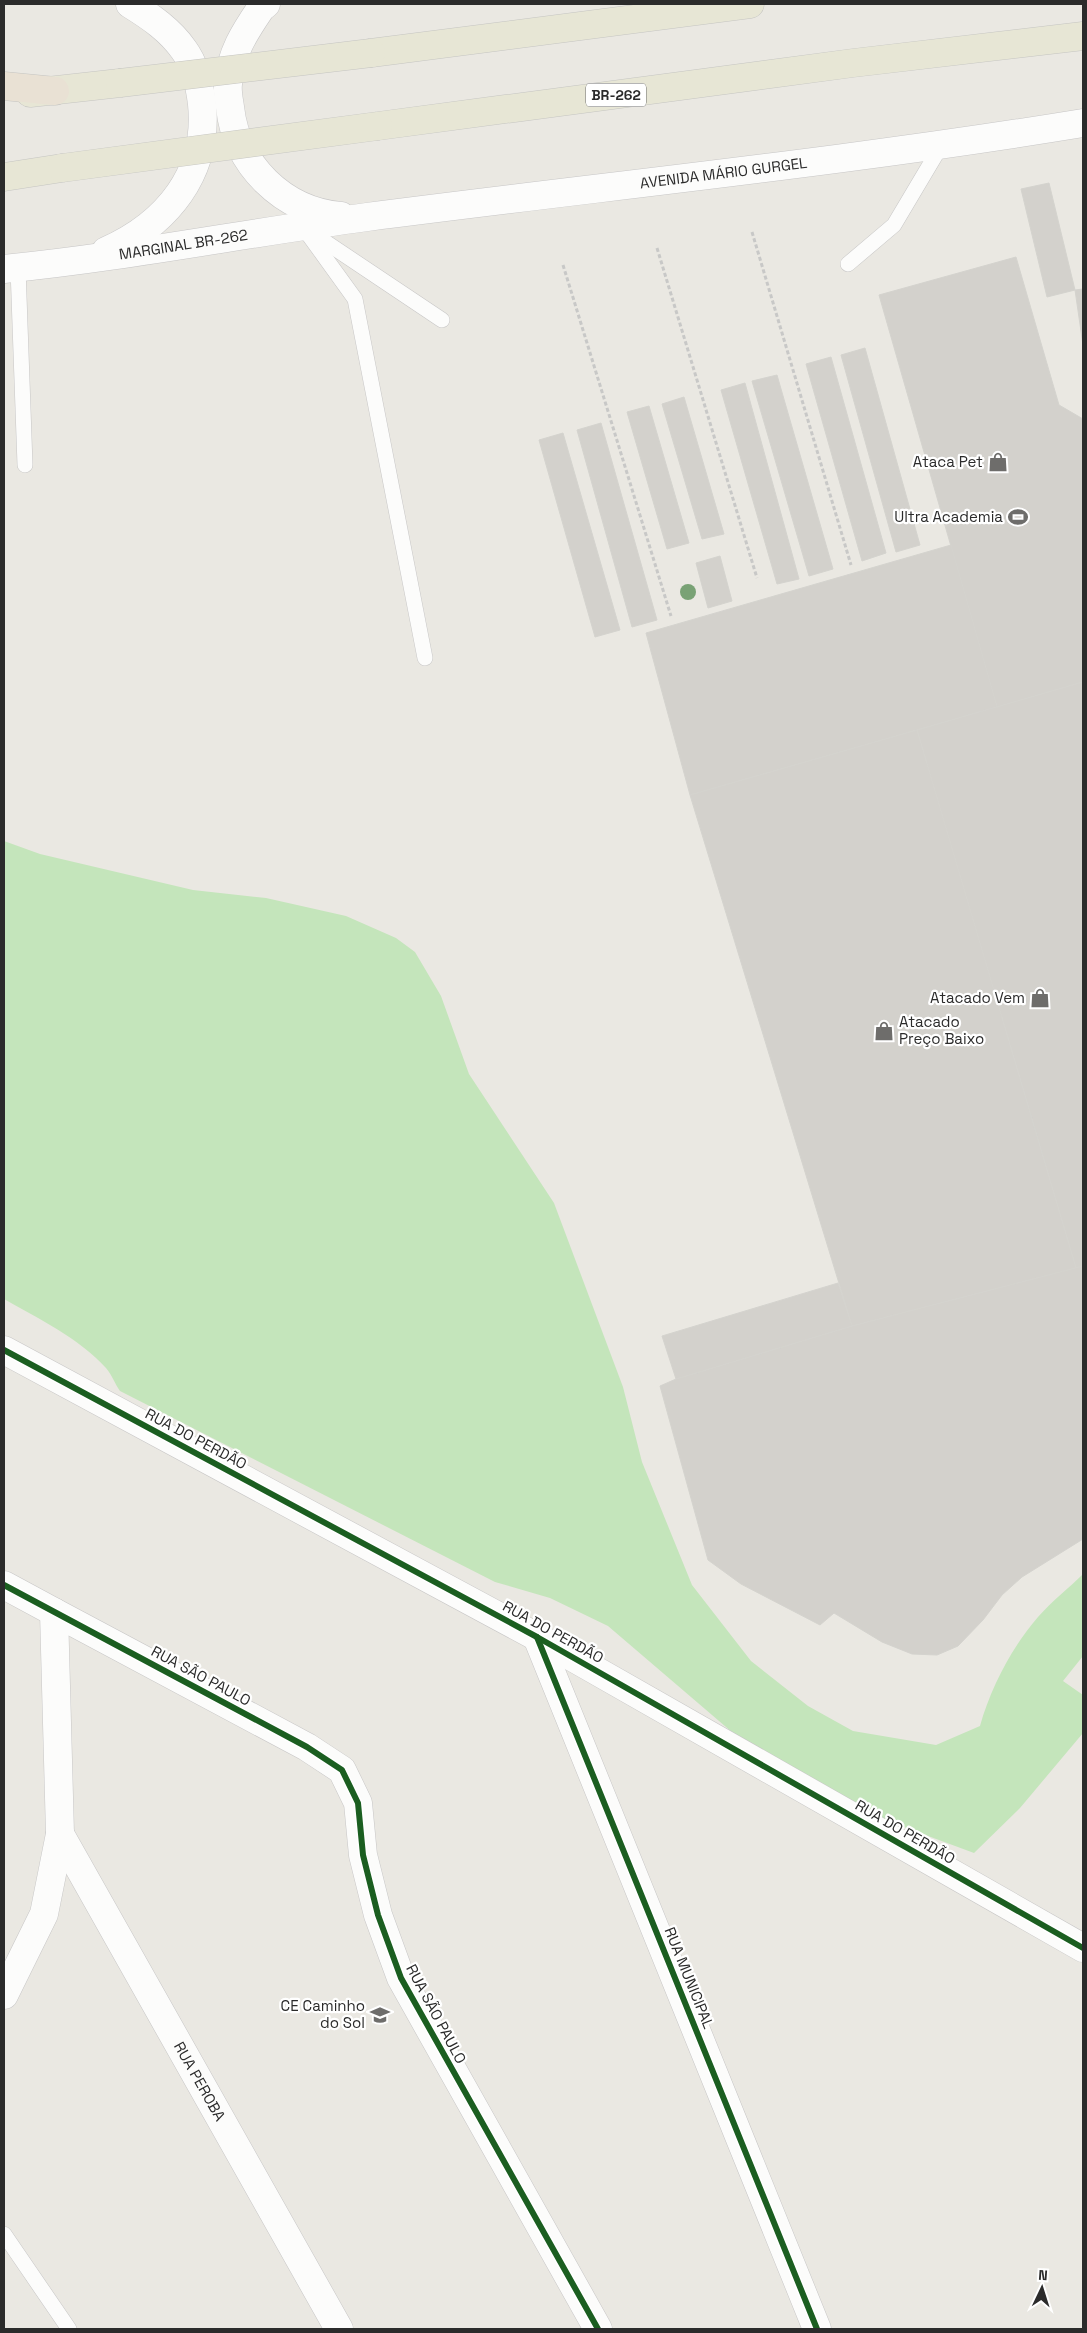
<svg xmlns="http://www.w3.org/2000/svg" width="1087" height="2333" font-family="'Space Grotesk',sans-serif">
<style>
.green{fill:#c4e5bb}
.building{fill:#d3d1cc;stroke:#d4d3ce}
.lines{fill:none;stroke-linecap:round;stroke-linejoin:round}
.service-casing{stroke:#c7c6c6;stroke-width:16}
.minor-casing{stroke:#c7c6c6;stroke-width:29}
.tertiary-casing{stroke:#c7c6c6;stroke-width:29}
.secondary-casing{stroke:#c7c6c6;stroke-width:29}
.primary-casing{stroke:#c5c5c2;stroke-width:29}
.motorway-casing{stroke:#c5c5c2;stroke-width:29}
.path{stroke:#c8c8c7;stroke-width:3;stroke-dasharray:4 2.5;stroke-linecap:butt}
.service{stroke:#fcfcfb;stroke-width:15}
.minor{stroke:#fcfcfb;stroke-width:28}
.tertiary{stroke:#fcfcfb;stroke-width:28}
.secondary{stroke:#fcfcfb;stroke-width:28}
.primary{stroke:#e7e6d5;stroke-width:28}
.motorway{stroke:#e9e1d4;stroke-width:28}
.primary-bridge-casing{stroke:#c5c5c2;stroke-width:29;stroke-linecap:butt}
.primary-bridge{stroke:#e7e6d5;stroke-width:28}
.cycleway-casing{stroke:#fff;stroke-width:9}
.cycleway{stroke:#1b5e20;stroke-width:6}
.tree{fill:#79a275}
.labels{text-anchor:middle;stroke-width:4.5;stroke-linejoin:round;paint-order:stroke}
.shield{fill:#fff;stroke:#6b6b6b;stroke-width:1}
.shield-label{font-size:14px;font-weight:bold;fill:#2b2b2b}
.street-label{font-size:15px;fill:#2b2b2b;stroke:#fff}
.poi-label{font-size:15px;fill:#2b2b2b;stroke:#fff;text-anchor:end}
</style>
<rect width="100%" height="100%" fill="#eae8e2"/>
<path class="green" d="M4,841L40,854L193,890L266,898L346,916L396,938L415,952L441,996L469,1074L554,1203L623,1387L642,1462L692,1585L751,1661L808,1706L853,1731L936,1745L980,1726C991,1687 1012,1647 1038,1617C1052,1601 1069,1588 1083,1574V1656L1063,1681L1083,1695V1733L1020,1808L974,1853L796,1787L608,1626L550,1598L495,1582L120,1391C115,1384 112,1375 106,1368C79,1338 39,1319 4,1299Z"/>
<g class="building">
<path d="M1049,183L1075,290L1047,297L1021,189Z"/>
<path d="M1016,257L1059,405L1083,419V682L997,707L879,295Z"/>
<path d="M1083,289V345L1075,290Z"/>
<path d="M865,348L920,545L896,552L841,355Z"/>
<path d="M831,357L886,553L862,561L806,364Z"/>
<path d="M777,375L833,569L809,576L752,381Z"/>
<path d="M745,383L799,579L777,584L721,390Z"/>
<path d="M684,397L724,534L702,539L662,404Z"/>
<path d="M649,406L689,543L667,549L627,412Z"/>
<path d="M601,423L657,620L632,627L577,430Z"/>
<path d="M563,433L620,630L595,637L539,440Z"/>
<path d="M951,545L997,707L690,795L646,633Z"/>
<path d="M720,556L732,601L708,608L696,563Z"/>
<path d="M1083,682V1266L1076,1268L917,730Z"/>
<path d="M917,730L1076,1268L852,1326L690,795Z"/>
<path d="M1083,1266V1539L1022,1577L1002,1595L983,1620L958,1646L937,1655L912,1654L882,1642L834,1613L820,1625L741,1584L708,1560L660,1386L676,1379L852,1326Z"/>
<path d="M838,1283L852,1326L676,1379L662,1336Z"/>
</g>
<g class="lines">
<defs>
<g id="service">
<path d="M303,227L355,299L425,658"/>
<path d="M312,233L442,320"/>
<path d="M848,264L894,225L941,146"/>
<path d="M18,268L25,465"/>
<path d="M4,2234L69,2329"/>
</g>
<g id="minor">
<path d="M54,1612L307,1747L342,1770L358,1803L363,1855L378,1915L401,1978L598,2329"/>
<path d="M537,1637L817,2329"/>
<path id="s1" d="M60,1834L339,2329"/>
</g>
<g id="tertiary">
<path d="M4,1350L537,1637L1083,1948"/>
<path d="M4,1585L54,1612L60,1834L44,1914L4,1995"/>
</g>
<g id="secondary">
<path d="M266,4L261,8C244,33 231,53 228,84C227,92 229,100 230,107C236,165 283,211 341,216"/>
<path d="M106,251C167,224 209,173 202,104C200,87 195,65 184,50C170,30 151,17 130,4"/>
<path id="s2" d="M4,269C126,257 246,233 367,217C606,186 845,162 1083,123"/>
</g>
<g id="primary">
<path d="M371,53L750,4"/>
<path d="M30,93L120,83"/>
<path d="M378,126L853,63L1083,36"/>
<path d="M4,177L62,168"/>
</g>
<path id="motorway" d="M4,86L55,91"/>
</defs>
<use href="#service" class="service-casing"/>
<use href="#minor" class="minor-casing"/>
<use href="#tertiary" class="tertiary-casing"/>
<use href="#secondary" class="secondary-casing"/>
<use href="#primary" class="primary-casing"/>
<use href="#motorway" class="motorway-casing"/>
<g class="path">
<path d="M752,232L851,565"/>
<path d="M657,248L757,578"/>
<path d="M563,265L671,616"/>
</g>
<use href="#service" class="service"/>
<use href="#minor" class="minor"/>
<use href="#tertiary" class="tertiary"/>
<use href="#secondary" class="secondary"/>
<use href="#primary" class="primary"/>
<use href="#motorway" class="motorway"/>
<defs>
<g id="primary-bridge">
<path d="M120,83L371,53"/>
<path d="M62,168L378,126"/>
</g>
</defs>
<use href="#primary-bridge" class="primary-bridge-casing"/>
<use href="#primary-bridge" class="primary-bridge"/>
<defs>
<g id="cycleway">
<path d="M4,1350L537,1637L1083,1948"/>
<path d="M4,1585L307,1747L342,1770L358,1803L363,1855L378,1915L401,1978L598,2329"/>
<path d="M537,1637L817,2329"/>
</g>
</defs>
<use href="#cycleway" class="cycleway-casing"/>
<use href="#cycleway" class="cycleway"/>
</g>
<circle class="tree" cx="688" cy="592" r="8"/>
<defs>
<symbol id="shop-bare" viewBox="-9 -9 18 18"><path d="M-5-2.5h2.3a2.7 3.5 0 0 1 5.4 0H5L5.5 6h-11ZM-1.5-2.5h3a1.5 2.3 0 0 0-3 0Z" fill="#6e6d6b" stroke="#fff" stroke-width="2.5" paint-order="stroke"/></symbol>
<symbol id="stadium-bare" viewBox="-9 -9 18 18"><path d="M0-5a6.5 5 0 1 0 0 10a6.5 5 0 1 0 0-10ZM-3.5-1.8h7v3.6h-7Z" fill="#6e6d6b" stroke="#fff" stroke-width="2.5" paint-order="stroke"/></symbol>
<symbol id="school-bare" viewBox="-9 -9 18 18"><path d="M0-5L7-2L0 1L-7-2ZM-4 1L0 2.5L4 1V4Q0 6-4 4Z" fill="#6e6d6b" stroke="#fff" stroke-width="2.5" paint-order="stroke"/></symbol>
</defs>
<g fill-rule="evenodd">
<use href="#shop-bare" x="984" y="448" width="28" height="28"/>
<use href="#stadium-bare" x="1004" y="503" width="28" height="28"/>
<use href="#shop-bare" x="1026" y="984" width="28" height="28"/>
<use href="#shop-bare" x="870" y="1017" width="28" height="28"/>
<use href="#school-bare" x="366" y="2001" width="28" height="28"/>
</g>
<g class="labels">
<rect class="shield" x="586" y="83.5" width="60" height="23" rx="4"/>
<g class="shield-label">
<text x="616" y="100">BR-262</text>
</g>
<g class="street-label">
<text dy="5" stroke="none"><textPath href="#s2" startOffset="726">AVENIDA MÁRIO GURGEL</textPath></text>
<text dy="5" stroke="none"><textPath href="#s2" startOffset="181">MARGINAL BR-262</textPath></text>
<text transform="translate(196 1439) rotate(28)" y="5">RUA DO PERDÃO</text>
<text transform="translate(553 1632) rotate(29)" y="5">RUA DO PERDÃO</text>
<text transform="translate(201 1676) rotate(28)" y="5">RUA SÃO PAULO</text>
<text transform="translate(905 1832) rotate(30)" y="5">RUA DO PERDÃO</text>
<text transform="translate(689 1978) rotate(68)" y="5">RUA MUNICIPAL</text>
<text transform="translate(436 2014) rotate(62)" y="5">RUA SÃO PAULO</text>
<text dy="5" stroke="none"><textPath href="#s1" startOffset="284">RUA PEROBA</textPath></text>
</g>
<g class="poi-label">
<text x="983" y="467">Ataca Pet</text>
<text x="1003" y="522">Ultra Academia</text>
<text x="1025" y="1003">Atacado Vem</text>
<text x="899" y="1027" text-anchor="start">Atacado<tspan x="899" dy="17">Preço Baixo</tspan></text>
<text x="365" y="2011">CE Caminho<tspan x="365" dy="17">do Sol</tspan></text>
</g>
</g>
<rect width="1087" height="2333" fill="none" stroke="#2b2b2b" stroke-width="10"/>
<g transform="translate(1042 2288) rotate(4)" stroke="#ffffff" stroke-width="4" paint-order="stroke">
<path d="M0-4L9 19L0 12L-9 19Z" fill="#2b2b2b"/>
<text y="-8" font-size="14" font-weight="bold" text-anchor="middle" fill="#2b2b2b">N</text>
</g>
</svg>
